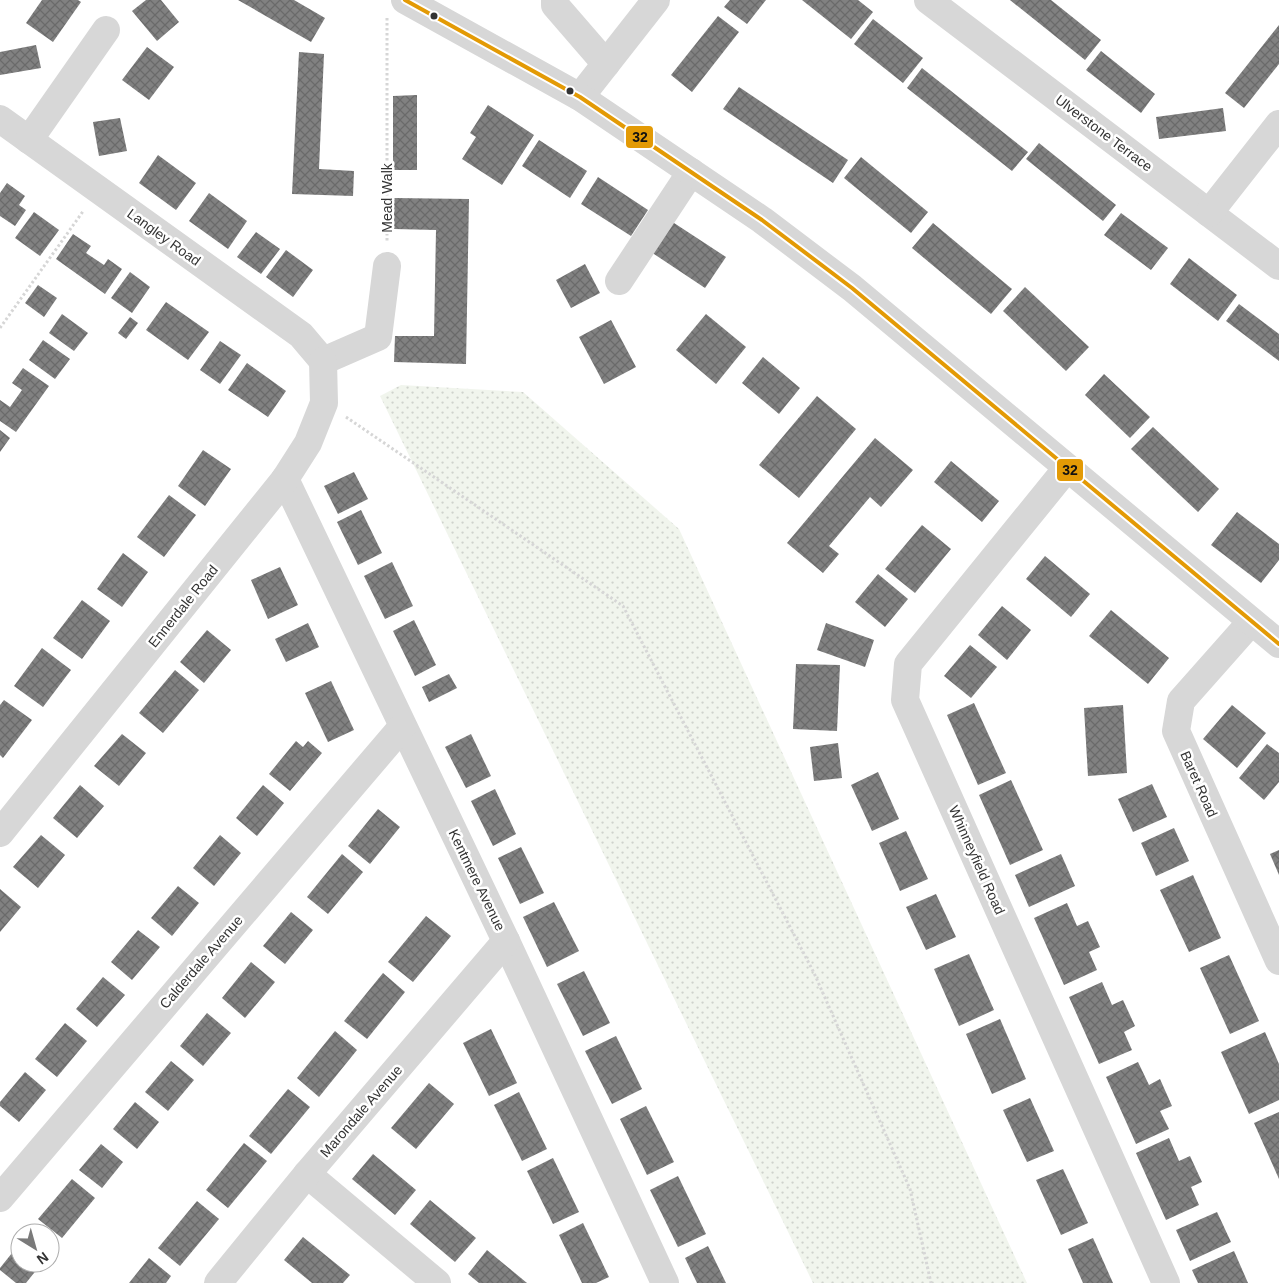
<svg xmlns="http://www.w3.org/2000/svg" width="1279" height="1283" font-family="Arial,sans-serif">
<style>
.green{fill:url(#green-dots)}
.building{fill:url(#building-cross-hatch)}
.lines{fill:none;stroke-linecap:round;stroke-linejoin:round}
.path{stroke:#d6d6d6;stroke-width:3;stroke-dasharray:2.5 2.5;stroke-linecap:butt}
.minor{stroke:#d7d7d7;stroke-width:28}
.tertiary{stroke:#d7d7d7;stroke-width:28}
.bus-1-casing{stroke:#fff;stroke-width:8}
.bus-1{stroke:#e39a05;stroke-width:4}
.bus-dot{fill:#333;stroke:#fff;stroke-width:2}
.labels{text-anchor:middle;stroke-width:5;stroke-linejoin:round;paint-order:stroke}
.street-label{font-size:14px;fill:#333;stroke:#fff}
.line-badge{stroke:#fff;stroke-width:2}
.pale-badge-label{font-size:14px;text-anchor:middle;font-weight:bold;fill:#111}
</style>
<defs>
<pattern id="green-dots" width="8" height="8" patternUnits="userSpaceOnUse" patternTransform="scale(1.25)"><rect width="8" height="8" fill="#f1f5ed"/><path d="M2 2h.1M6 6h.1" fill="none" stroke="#cfd2cc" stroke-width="1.8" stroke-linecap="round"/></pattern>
<pattern id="building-cross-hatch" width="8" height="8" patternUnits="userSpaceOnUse" patternTransform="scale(1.25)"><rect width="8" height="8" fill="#818181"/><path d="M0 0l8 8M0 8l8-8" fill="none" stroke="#6a6a6a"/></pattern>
</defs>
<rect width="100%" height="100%" fill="#fff"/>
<path class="green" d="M401,385L523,392L679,529L1027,1283H813L380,396Z"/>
<g class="building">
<path d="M42,0H78L81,2L53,42L26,23Z"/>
<path d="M146,0H161L179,22L157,41L132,11Z"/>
<path d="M238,0H294L325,18L311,42Z"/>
<path d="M730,0H766L747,24L724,7Z"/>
<path d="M802,0H858L873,12L851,39Z"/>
<path d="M1010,0H1051L1101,40L1085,60Z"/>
<path d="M718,16L739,32L692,92L671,75Z"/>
<path d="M873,19L923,58L903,83L854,44Z"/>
<path d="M1279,25V64L1244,108L1225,93Z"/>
<path d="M36,45L41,68L0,75V52Z"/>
<path d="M147,47L174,67L149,100L122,80Z"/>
<path d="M1101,51L1155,94L1141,113L1086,70Z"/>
<path d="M299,52L324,54L319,169L354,171L353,196L292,194Z"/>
<path d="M922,68L1028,152L1012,171L907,88Z"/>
<path d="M739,87L848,160L833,183L723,109Z"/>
<path d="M417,95V170H393V96Z"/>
<path d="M488,105L534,135L502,185L462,159L476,137L470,133Z"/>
<path d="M1223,108L1226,131L1159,139L1156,117Z"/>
<path d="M120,118L127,151L99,156L93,122Z"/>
<path d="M539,140L587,171L570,198L522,166Z"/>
<path d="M1039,143L1116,205L1103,221L1026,159Z"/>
<path d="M158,155L196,183L176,210L139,183Z"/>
<path d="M861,157L928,212L911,233L844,178Z"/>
<path d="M598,177L648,210L631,236L581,204Z"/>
<path d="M7,183L25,196L19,205L26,210L15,226L0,216V193Z"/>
<path d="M209,193L247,221L228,249L189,221Z"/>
<path d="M394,198L469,199L466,364L394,362L395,336H434L436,230L394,229Z"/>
<path d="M34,212L59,230L40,256L15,238Z"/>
<path d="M1121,213L1168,248L1151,270L1104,235Z"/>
<path d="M671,221L726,257L705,288L651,252Z"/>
<path d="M933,223L1012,289L991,314L912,248Z"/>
<path d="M256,232L280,249L261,274L237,257Z"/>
<path d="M73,234L91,246L86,253L104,265L108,259L122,269L105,294L56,259Z"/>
<path d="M286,250L313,270L293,297L266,277Z"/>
<path d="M1189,258L1237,295L1218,321L1170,284Z"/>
<path d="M585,264L600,293L571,308L556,280Z"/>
<path d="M130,272L150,287L132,313L111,298Z"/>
<path d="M38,285L57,298L44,317L25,303Z"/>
<path d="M1025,287L1089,347L1066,371L1003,311Z"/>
<path d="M166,302L209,332L188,360L146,330Z"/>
<path d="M1239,304L1279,334V361L1226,321Z"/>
<path d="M62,314L88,333L74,351L49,333Z"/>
<path d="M706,314L746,347L716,384L676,350Z"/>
<path d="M130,317L138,323L126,339L118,333Z"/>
<path d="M611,320L636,367L604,384L579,337Z"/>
<path d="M43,340L70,359L55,379L29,360Z"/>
<path d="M220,341L241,355L220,384L200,370Z"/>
<path d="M763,357L800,388L779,414L742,383Z"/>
<path d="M247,363L286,391L268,417L228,390Z"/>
<path d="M23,368L49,386L16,432L0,421V400L10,407L22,390L12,383Z"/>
<path d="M1104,374L1150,417L1130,438L1085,395Z"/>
<path d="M817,396L856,429L799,498L759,465Z"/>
<path d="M1153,427L1219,489L1198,512L1131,449Z"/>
<path d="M0,430L10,438L0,452Z"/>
<path d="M875,438L913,470L881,507L870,497L829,546L839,554L823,573L787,543Z"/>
<path d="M203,450L231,469L205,506L178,486Z"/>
<path d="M951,461L999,501L982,522L934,482Z"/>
<path d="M354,472L368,499L338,514L324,486Z"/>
<path d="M169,495L196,515L164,557L137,537Z"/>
<path d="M361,510L382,553L358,565L337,522Z"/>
<path d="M1237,512L1279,544V560L1261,583L1211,545Z"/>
<path d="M922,525L951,549L915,593L885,569Z"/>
<path d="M123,553L148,572L122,607L97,589Z"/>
<path d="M1045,556L1090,594L1071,617L1026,579Z"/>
<path d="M392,562L413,606L385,619L364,576Z"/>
<path d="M280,567L298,605L268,619L251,580Z"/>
<path d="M878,574L908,599L885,627L855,602Z"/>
<path d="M82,600L110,621L82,659L53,638Z"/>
<path d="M1002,606L1031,630L1007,660L978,635Z"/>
<path d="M1111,610L1169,658L1148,684L1089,636Z"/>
<path d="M414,620L436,665L415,676L393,631Z"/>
<path d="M308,623L319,647L286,662L275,639Z"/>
<path d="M826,623L874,640L865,667L817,650Z"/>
<path d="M207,630L231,650L204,683L180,662Z"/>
<path d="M970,645L997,667L971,698L944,676Z"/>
<path d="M42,648L71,670L43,707L14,686Z"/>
<path d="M796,664L840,665L837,731L793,729Z"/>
<path d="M175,670L199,690L163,733L139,713Z"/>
<path d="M449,674L457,688L429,702L422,687Z"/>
<path d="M331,681L354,730L328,742L305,693Z"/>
<path d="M4,700L32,720L3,758L0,755V705Z"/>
<path d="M974,703L1006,773L978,785L947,715Z"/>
<path d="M1123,705L1127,773L1088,776L1084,708Z"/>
<path d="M1232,705L1266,733L1237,768L1203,739Z"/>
<path d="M122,734L146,753L119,786L94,766Z"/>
<path d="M471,734L491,776L466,788L445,747Z"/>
<path d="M296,741L303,747L308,741L322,753L290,791L269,774Z"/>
<path d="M838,743L842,778L814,781L810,747Z"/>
<path d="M1267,744L1279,753V782L1264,800L1239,778Z"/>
<path d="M878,772L899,819L872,831L851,785Z"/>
<path d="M1011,780L1043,850L1010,865L979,795Z"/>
<path d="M1152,784L1167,817L1133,832L1118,799Z"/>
<path d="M80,785L104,806L77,838L53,818Z"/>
<path d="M263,785L284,803L257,836L236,818Z"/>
<path d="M495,789L516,834L493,846L471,801Z"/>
<path d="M378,809L400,827L370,864L348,846Z"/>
<path d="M1174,828L1189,861L1156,876L1141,843Z"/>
<path d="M906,831L928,879L900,891L879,843Z"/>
<path d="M41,835L65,855L38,888L13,867Z"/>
<path d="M220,835L241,853L214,886L193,868Z"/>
<path d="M521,847L544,893L520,904L498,858Z"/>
<path d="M1279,850V875L1270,854Z"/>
<path d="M342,854L363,872L328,914L307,897Z"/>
<path d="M1061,854L1075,886L1029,907L1015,875Z"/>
<path d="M1193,875L1221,938L1189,952L1160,890Z"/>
<path d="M178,886L199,903L172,936L151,918Z"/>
<path d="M0,889L21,907L0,932Z"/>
<path d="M936,894L956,937L926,950L906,907Z"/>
<path d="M554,902L579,951L547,967L523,917Z"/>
<path d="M1067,903L1077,926L1088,921L1100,947L1089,952L1097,970L1064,985L1034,918Z"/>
<path d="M291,912L313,930L285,964L263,946Z"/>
<path d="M426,916L451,936L413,982L388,962Z"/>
<path d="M138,930L160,947L132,980L111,962Z"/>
<path d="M969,954L994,1010L959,1026L934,969Z"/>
<path d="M1229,955L1259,1021L1230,1034L1200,968Z"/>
<path d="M251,962L275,982L245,1018L222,998Z"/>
<path d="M584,971L610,1023L583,1036L557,984Z"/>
<path d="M383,973L405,992L367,1039L344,1021Z"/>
<path d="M103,977L125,995L97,1027L76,1009Z"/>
<path d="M1102,982L1112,1005L1123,1000L1135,1026L1124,1032L1132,1050L1099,1064L1069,997Z"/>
<path d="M207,1013L231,1033L203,1066L180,1046Z"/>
<path d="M1000,1019L1026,1079L992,1094L966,1034Z"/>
<path d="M65,1023L87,1041L57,1077L35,1059Z"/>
<path d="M491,1029L517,1083L489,1096L463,1043Z"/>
<path d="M335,1031L357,1050L319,1097L297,1078Z"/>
<path d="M1265,1032L1279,1064V1100L1249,1114L1221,1052Z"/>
<path d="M616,1036L642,1089L612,1104L585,1051Z"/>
<path d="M171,1061L194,1080L168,1111L145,1092Z"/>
<path d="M1138,1062L1149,1085L1160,1079L1172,1106L1160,1111L1169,1129L1136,1144L1106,1077Z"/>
<path d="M25,1072L46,1090L19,1122L0,1106V1102Z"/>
<path d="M429,1083L454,1104L416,1149L391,1128Z"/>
<path d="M288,1089L310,1107L271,1154L249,1136Z"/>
<path d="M519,1092L547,1149L522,1161L494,1105Z"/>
<path d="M1030,1098L1054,1151L1027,1162L1003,1110Z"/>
<path d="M135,1102L159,1122L137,1149L113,1129Z"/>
<path d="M646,1106L674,1162L647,1175L620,1119Z"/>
<path d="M1279,1112V1179L1254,1123Z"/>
<path d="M1169,1138L1179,1161L1190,1156L1202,1182L1191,1187L1199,1205L1166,1220L1136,1153Z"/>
<path d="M244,1143L267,1161L228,1208L206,1190Z"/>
<path d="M101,1144L123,1162L102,1188L79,1170Z"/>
<path d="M373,1154L416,1190L395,1215L352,1179Z"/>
<path d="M553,1158L579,1212L553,1224L527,1171Z"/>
<path d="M1063,1169L1088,1223L1061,1235L1036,1180Z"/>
<path d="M678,1176L706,1234L678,1247L650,1190Z"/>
<path d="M72,1179L95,1198L62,1238L38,1219Z"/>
<path d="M430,1200L476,1238L455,1262L410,1224Z"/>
<path d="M197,1201L219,1219L180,1266L158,1248Z"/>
<path d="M1217,1212L1231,1242L1190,1261L1176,1230Z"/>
<path d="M583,1223L609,1277L596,1283H582L559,1235Z"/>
<path d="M303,1237L350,1275L343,1283H312L284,1260Z"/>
<path d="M1093,1238L1113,1283H1083L1068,1249Z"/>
<path d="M20,1243V1263H42L26,1283H16L0,1270V1268Z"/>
<path d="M708,1246L726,1283H697L685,1258Z"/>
<path d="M487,1250L527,1283H479L468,1274Z"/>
<path d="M1234,1251L1248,1283H1198L1192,1270Z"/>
<path d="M149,1258L171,1276L166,1283H129Z"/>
</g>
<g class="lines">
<g class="path">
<path d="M387,18V242"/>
<path d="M0,328L84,210"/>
<path d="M346,417L623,606L814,973L910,1189L931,1283"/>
</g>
<g class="minor">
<path d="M555,0V5L606,64"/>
<path d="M928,0L1279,266"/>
<path d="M580,97L656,0"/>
<path d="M0,119L301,335L323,361"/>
<path d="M29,140L106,30"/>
<path d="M1209,213L1279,124"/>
<path d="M619,281L691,172"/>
<path d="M323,361L378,337L387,266"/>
<path d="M1067,468L908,664L905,700L1166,1283"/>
<path d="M285,479L506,941L665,1283"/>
<path d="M1251,622L1181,701L1176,731L1279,961"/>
<path d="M0,833L285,479L308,443L324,403L323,361"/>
<path d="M307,1174L437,1283"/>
<path d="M0,1198L402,727"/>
<path d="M218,1283L307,1174L506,941"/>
</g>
<path class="tertiary" d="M405,0L580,97L762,220L852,288L1279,644"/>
<defs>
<path id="bus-1" d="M405,0L580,97L762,220L852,288L1279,644"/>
</defs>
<use href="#bus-1" class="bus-1-casing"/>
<use href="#bus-1" class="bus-1"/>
</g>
<g class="bus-dot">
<circle cx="434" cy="16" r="4.5"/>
<circle cx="570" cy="91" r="4.5"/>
</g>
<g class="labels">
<g class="street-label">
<text transform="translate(1104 133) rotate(37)" y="5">Ulverstone Terrace</text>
<text transform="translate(387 198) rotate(-90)" y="5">Mead Walk</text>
<text transform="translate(164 237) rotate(36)" y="5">Langley Road</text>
<text transform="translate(183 606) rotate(-51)" y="5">Ennerdale Road</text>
<text transform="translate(1199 784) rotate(66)" y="5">Baret Road</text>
<text transform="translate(977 860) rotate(66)" y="5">Whinneyfield Road</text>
<text transform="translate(477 880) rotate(64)" y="5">Kentmere Avenue</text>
<text transform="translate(201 962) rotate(-49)" y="5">Calderdale Avenue</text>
<text transform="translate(361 1111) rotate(-49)" y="5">Marondale Avenue</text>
</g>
</g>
<g class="line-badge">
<rect x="625" y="125" width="29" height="24" rx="5" fill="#e39a05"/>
<rect x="1056" y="458" width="28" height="24" rx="5" fill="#e39a05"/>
</g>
<g class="pale-badge-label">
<text x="640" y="142">32</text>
<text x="1070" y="475">32</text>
</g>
<g transform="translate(35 1248) rotate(143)"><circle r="24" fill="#ffffff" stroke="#adadad"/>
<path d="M0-4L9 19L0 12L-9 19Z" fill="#7a7a7a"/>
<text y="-8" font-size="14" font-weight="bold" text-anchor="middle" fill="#333333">N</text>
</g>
</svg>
